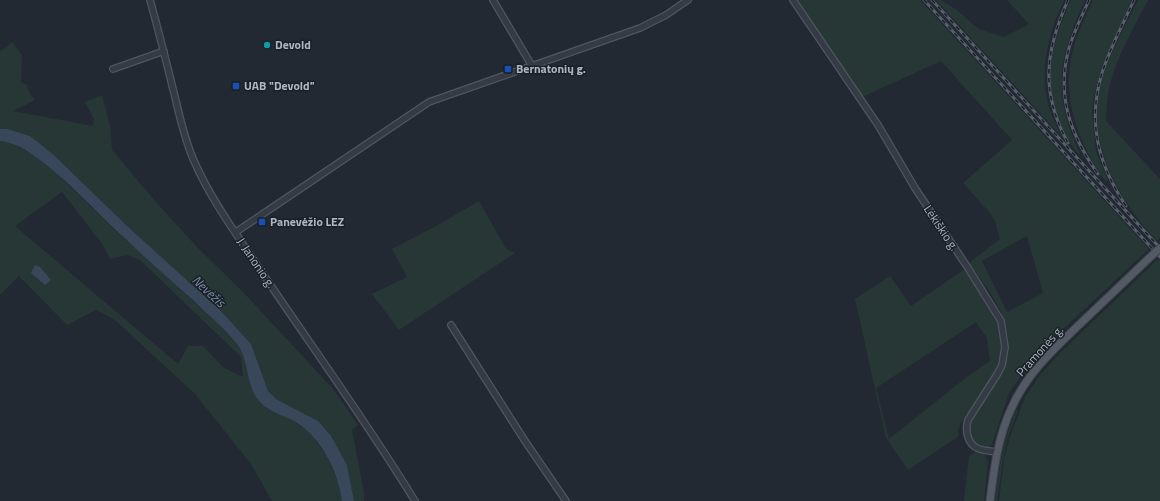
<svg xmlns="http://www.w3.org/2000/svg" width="1160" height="501" font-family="'Titillium Web',sans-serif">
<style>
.green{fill:#273736;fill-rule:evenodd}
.water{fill:#39475b}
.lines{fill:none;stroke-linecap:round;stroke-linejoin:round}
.minor-casing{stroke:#4f565f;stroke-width:8}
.major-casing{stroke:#3e444d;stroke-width:9}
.minor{stroke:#353b44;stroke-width:5.5}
.major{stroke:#535a64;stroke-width:7}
.rail-casing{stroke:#575f6a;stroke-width:3}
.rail{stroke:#1a2028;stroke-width:1.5;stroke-dasharray:4.5;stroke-linecap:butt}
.major-bridge-casing{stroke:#3e444d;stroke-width:9;stroke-linecap:butt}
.major-bridge{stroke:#535a64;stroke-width:7}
.culture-dot{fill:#0f9aa8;stroke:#1a2028;stroke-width:1.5}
.transit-dot{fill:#1a4fb4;stroke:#1a2028;stroke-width:1.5}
.labels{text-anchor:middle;stroke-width:3;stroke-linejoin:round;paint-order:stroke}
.poi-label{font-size:12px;font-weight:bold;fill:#afb6c1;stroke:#1a2028;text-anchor:start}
.street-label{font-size:12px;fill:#afb6c1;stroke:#1a2028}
.water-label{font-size:13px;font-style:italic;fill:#7b8ea6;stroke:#1a2028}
</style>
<rect width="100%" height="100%" fill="#222933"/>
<g class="green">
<path d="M796,0H920L1149,249L1059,333L1029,364L1009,393L992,444L988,447C981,447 976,445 972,439C960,420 996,389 1003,371C1007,360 1009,348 1008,338C1006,309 984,285 969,263L1000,239L995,221L990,213L963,183L1012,140L941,61L862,97ZM1027,236L1043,293L1007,312L982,261Z"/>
<path d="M936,0H941L954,8L979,29L1004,37L1029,24L1007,0H1064C1049,33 1039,67 1048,104C1051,116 1057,127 1062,137Z"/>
<path d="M1071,0H1085C1057,62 1052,92 1081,156C1072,148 1067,138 1062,128C1057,116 1052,103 1051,89C1047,59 1059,27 1071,0Z"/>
<path d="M1093,0H1131L1100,72L1094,96L1092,111L1096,152L1108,180L1106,182C1080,146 1061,99 1072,54C1076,35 1085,18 1093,0Z"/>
<path d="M1138,0H1148C1135,25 1117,57 1110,84C1107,96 1107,108 1106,121L1160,179V238L1157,241C1116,197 1083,137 1103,75C1112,49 1126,25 1138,0Z"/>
<path d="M12,42L22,55L21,82L27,85L30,94L35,100L13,111L93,126L94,119L85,102L102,95L110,125L112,150L155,201L198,248L243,292L333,389L358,425L352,430L364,493V501H354L347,465L318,421L276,399L268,391L251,344L221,311L126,225L55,156L30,136L7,129H0V51L7,47Z"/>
<path d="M0,141L9,142L29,152L54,171L119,234L214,320L237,344L244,356L251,388L268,409L294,421L310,433L327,456L340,487L342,501H272L251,464L195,394L114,319L96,310L67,325L19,276L0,295ZM62,192L103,245L110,259L128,255L140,260L241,357L243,377L224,368L203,346H188L178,364L15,226Z"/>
<path d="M479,201L505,247L508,250L515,253L399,330L372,294L407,277L392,249L438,225Z"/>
<path d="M1158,259L1160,261V501H999L1004,460L1009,440L1025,397L1040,375L1060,353Z"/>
<path d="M965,269C974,282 985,295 993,310C1017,357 986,388 960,424L958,431L959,436L908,470L886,438L855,299L890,276L911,306ZM976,322L987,338L990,361L968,376L889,439L876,388Z"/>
<path d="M1017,409L1018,410L1007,440L1003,460L997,501H995C999,469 1003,439 1017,409Z"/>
<path d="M975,452L984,454L988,461L984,501H964L969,456Z"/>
</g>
<g class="water">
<path d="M0,129H7L30,136L55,156L126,225L221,311L251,344L268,391L276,399L318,421L331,436L347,465L354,501H342C338,471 321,437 294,421C282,415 269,412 260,402C245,386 250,361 237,344C224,328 208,315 194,301C169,279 144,257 120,234C91,207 64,176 30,153C22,147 11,142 0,141Z"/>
<path d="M35,265L40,267L51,280L45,285L31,273Z"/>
</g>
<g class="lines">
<defs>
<g id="minor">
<path d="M150,0C159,32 167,65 175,97C180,118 185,141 194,161C212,202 240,239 265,277C315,351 368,424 415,501"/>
<path d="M493,0L532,66"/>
<path d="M793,0L878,125L915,188L968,268L1001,321L1005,347L1002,365L998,373L968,420C965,430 967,443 977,448C983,451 991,451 997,452"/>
<path d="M113,69L164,51"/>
<path d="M236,232L429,102L640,28L666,15L688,0"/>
<path d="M451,325L525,441L566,501"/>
</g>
<path id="major" d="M990,501C994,469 998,436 1012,407C1027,373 1055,348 1081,323C1102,303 1123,283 1145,262"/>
</defs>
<use href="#minor" class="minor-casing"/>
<use href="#major" class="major-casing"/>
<use href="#minor" class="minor"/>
<use href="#major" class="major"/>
<defs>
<g id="rail">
<path d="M924,0L1160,257"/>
<path d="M932,0L1160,248"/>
<path d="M1068,0C1045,52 1040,92 1068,143"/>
<path d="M1089,0C1082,16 1074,31 1069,48C1056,96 1070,134 1098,174"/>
<path d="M1126,206C1098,164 1087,122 1102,73C1110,48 1123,24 1134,0"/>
</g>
</defs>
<use href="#rail" class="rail-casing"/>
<use href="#rail" class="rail"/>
<defs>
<path id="major-bridge" d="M1145,262L1160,248"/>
</defs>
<use href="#major-bridge" class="major-bridge-casing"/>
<use href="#major-bridge" class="major-bridge"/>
</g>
<circle class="culture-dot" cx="267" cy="45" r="4"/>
<g class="transit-dot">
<rect x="504" y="65" width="8" height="8" rx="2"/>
<rect x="232" y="82" width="8" height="8" rx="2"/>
<rect x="258" y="218" width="8" height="8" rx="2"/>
</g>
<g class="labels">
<g class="poi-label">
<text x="275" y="49">Devold</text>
<text x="516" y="73">Bernatonių g.</text>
<text x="244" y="90">UAB "Devold"</text>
<text x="270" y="226">Panevėžio LEZ</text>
</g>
<g class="street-label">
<text transform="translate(941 228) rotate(56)" y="4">Lėkiškio g.</text>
<text transform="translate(256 263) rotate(56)" y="4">J. Janonio g.</text>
<text transform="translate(1040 351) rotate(-48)" y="4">Pramonės g.</text>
</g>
<g class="water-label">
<text transform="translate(209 291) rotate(43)" y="5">Nevėžis</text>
</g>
</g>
</svg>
